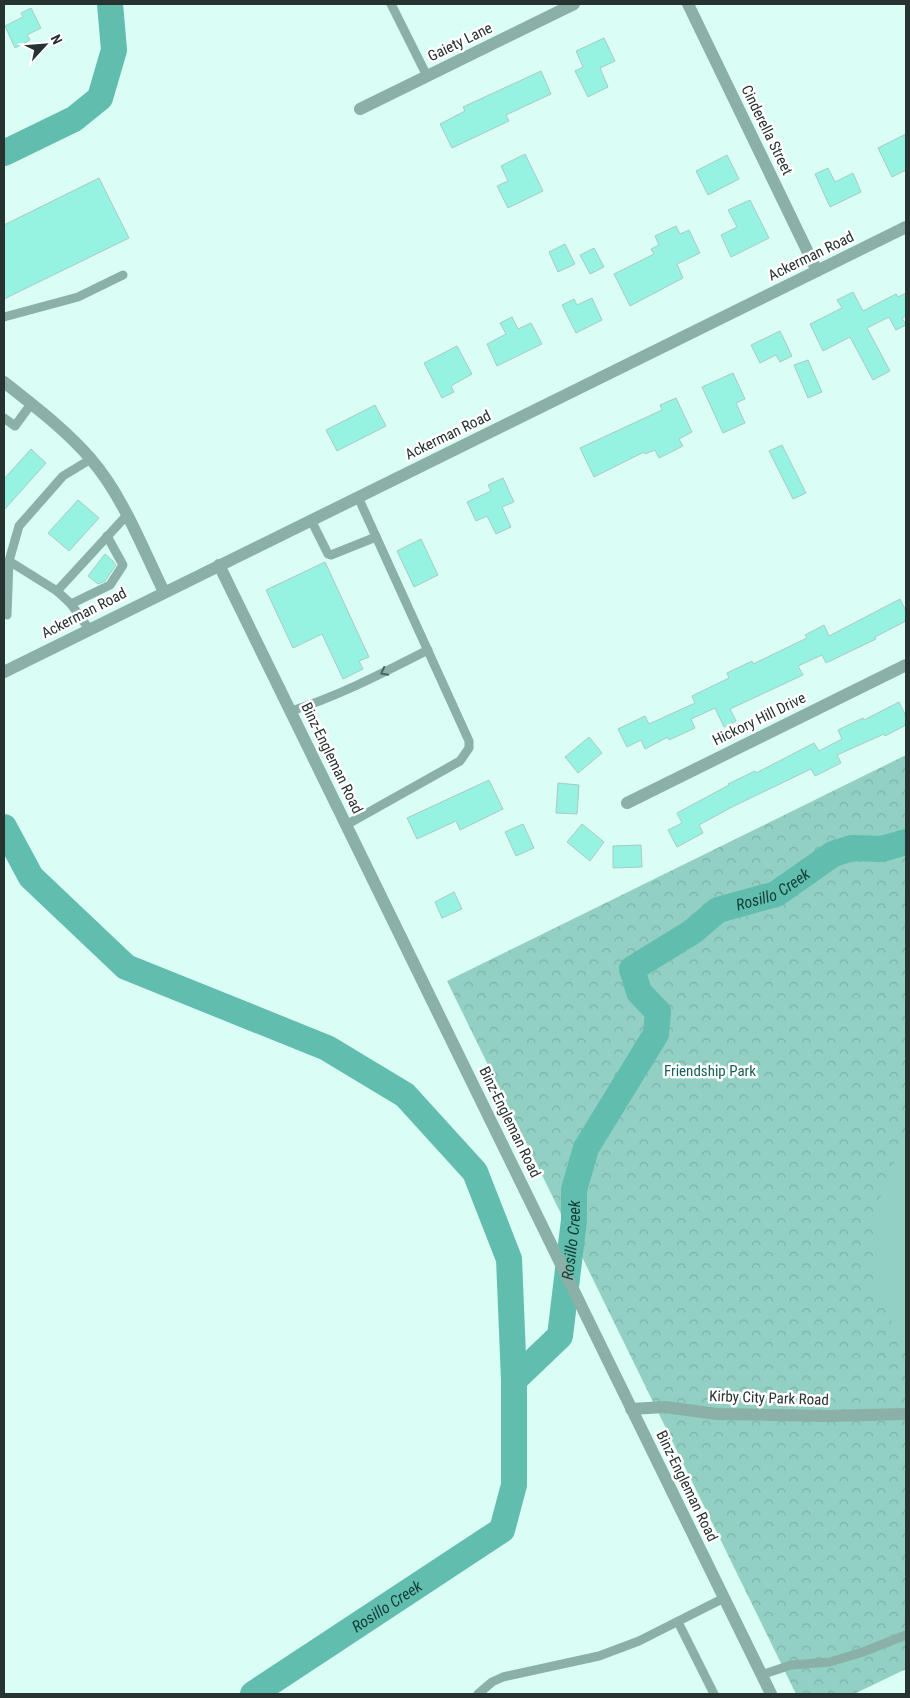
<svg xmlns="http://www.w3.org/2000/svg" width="910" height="1698" font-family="'Roboto Condensed',sans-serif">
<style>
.forest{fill:url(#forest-crowns)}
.pitch{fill:#91d0c3}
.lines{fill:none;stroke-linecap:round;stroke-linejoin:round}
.river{stroke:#61bdad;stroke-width:26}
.building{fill:#96f2e1;stroke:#a9cbc4}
.service{stroke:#8bb0a8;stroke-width:9}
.minor{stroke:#8bb0a8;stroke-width:12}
.tertiary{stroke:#8bb0a8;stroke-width:12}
.oneway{stroke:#4e6560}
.labels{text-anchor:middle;stroke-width:5;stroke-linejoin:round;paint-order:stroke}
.street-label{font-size:15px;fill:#263330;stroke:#fff}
.park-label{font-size:15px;fill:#166257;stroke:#fff}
.water-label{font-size:16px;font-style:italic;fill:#123d36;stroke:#fff}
</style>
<defs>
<pattern id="forest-crowns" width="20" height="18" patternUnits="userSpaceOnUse" patternTransform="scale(1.25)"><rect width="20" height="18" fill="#91d0c3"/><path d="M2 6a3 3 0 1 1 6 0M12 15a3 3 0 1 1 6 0" fill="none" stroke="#7db3a8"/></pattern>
</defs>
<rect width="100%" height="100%" fill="#dafdf5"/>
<path class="forest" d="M906,755V1669L854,1694H796L447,981Z"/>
<path class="pitch" d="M906,1140V1353L875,1285L877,1206L901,1145Z"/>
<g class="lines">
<g class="river">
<path d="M4,153L74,119L100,98L114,50L110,4"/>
<path d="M4,827L31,877L126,967L327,1048L405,1095L475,1172L509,1259L514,1380"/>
<path id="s1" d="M253,1694L502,1530L514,1485V1380L560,1336L574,1220V1190L586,1148L656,1034L658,1012L639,992L632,969L692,932L718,910L776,894L833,854L852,848L882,849L906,842"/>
</g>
</g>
<g class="building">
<path d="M31,8L41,28L27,35L30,40L15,48L5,26L23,17L21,13Z"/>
<path d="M604,38L615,61L600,68L608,87L588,97L575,71L583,67L576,51Z"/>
<path d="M541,71L551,94L506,115L509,121L452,148L440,124L465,111L463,107Z"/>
<path d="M906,134V170L892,177L878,148Z"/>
<path d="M525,154L543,191L508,208L497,186L508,181L501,166Z"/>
<path d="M727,155L739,179L708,195L696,171Z"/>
<path d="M828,168L835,182L853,173L861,192L830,207L815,174Z"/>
<path d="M99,178L129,238L4,299V225Z"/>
<path d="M750,200L769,238L731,257L721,235L737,227L728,210Z"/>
<path d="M676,226L680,234L689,230L700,253L677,264L683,278L630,306L614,274L654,254L651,249L659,245L655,236Z"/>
<path d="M565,244L575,264L558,272L549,252Z"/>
<path d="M594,248L604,267L590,274L580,255Z"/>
<path d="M853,292L863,311L896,294L898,297L906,293V316L902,318L906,325L896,330L889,317L867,328L890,371L873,380L850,337L823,351L810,324L842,308L837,300Z"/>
<path d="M592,298L602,320L576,333L562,305L574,299L577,305Z"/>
<path d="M512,317L518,329L531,323L542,344L497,366L487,344L506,334L500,323Z"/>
<path d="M780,331L792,356L780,362L776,355L760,363L751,345Z"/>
<path d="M457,346L472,374L451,386L454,392L442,398L424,363Z"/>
<path d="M808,360L822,392L808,398L794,365Z"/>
<path d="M733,373L745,399L736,403L745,423L723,433L702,387Z"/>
<path d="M676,398L692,432L679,439L683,446L659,458L655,450L645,454L644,452L594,477L580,448L662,410L660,405Z"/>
<path d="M375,405L386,426L337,451L326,430Z"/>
<path d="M782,445L806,493L793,499L769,451Z"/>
<path d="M31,449L46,463L4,510V479Z"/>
<path d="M503,478L514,502L502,507L511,527L496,534L487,516L476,521L467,502L491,491L488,485Z"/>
<path d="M78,500L99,518L69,551L48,533Z"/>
<path d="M421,539L438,575L414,587L397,551Z"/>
<path d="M105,554L113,561L116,565L105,581L98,584L88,576Z"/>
<path d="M325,562L369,657L359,661L363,669L343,679L322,634L293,648L266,590Z"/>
<path d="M900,599L906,611V621L875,637L876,639L826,663L822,655L798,666L803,675L730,709L736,721L724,727L715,708L691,719L695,728L669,740L668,737L645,749L641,740L627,747L618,729L645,716L649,724L695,703L692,696L729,678L727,673L752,661L753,664L807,638L805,635L824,625L829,636Z"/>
<path d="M899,702L906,716V725L885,736L884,734L837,755L841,763L815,776L811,769L732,807L699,825L703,833L677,847L668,830L682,823L677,813L729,785L728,784L755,771L756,773L814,743L819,751L842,739L838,730L863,718L864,720Z"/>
<path d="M589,737L602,753L578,773L565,757Z"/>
<path d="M489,780L503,809L460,830L456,821L417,839L407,818Z"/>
<path d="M558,783L579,785L577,814L556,813Z"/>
<path d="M523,824L534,848L516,856L505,832Z"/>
<path d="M582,824L604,842L590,861L567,842Z"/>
<path d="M641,845L642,867L613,868V846Z"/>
<path d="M454,892L462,909L442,918L435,902Z"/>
</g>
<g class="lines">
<g class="service">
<path d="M391,4L427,76"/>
<path d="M4,317L78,297L123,275"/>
<path d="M4,418L15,426L31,404"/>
<path d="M311,520L328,554L331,555L376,537"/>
<path d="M57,591L127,515"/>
<path d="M71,604L110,585L123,565L107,536"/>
<path d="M7,615L9,561"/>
<path d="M89,629L71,604L57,591L9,561L19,526L63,476L91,459"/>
<path d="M291,711C339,696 383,673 428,650"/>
<path d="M346,825L460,761L469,748V741L358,497"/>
<path d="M678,1622L714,1694"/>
<path d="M761,1675L791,1665L830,1662L863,1652L906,1635"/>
<path d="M478,1694L492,1682L503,1677L599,1656L639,1641L724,1598"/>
</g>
<g class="minor">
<path d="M688,4L817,271"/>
<path d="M360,109L574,4"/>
<path d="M627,803L906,665"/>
<path d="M631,1409L665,1407L717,1414L827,1416L906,1414"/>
</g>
<g class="tertiary">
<path d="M4,382C34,406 65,429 90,458C123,496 142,547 164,592"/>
<path d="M219,565L771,1694"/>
<path d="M4,672L906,227"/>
</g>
</g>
<defs><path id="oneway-chevron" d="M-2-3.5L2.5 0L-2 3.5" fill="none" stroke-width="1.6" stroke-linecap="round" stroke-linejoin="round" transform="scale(1.25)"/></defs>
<use class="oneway" href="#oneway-chevron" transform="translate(384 672) rotate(153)"/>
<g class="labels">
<g class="street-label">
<text transform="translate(460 42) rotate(-26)" y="5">Gaiety Lane</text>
<text transform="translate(767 130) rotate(64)" y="5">Cinderella Street</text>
<text transform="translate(811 256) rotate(-26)" y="5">Ackerman Road</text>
<text transform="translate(448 435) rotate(-26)" y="5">Ackerman Road</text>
<text transform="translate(84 613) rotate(-27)" y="5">Ackerman Road</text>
<text transform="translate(759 719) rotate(-26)" y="5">Hickory Hill Drive</text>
<text transform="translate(332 758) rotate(64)" y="5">Binz-Engleman Road</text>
<text transform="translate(510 1122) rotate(64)" y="5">Binz-Engleman Road</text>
<text transform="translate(769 1398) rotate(2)" y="5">Kirby City Park Road</text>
<text transform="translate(687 1486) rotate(64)" y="5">Binz-Engleman Road</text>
</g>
<g class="park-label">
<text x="710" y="1076">Friendship Park</text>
</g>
<g class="water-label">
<text dy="6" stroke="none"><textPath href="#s1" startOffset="1075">Rosillo Creek</textPath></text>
<text dy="6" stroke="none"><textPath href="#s1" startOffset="610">Rosillo Creek</textPath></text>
<text dy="6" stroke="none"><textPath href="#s1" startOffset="160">Rosillo Creek</textPath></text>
</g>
</g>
<rect width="910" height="1698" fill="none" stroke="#263330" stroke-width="10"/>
<g transform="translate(45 45) rotate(64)" stroke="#ffffff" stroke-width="4" paint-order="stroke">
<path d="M0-4L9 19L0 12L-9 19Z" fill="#263330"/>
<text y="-8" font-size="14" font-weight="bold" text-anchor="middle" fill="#263330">N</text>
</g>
</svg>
